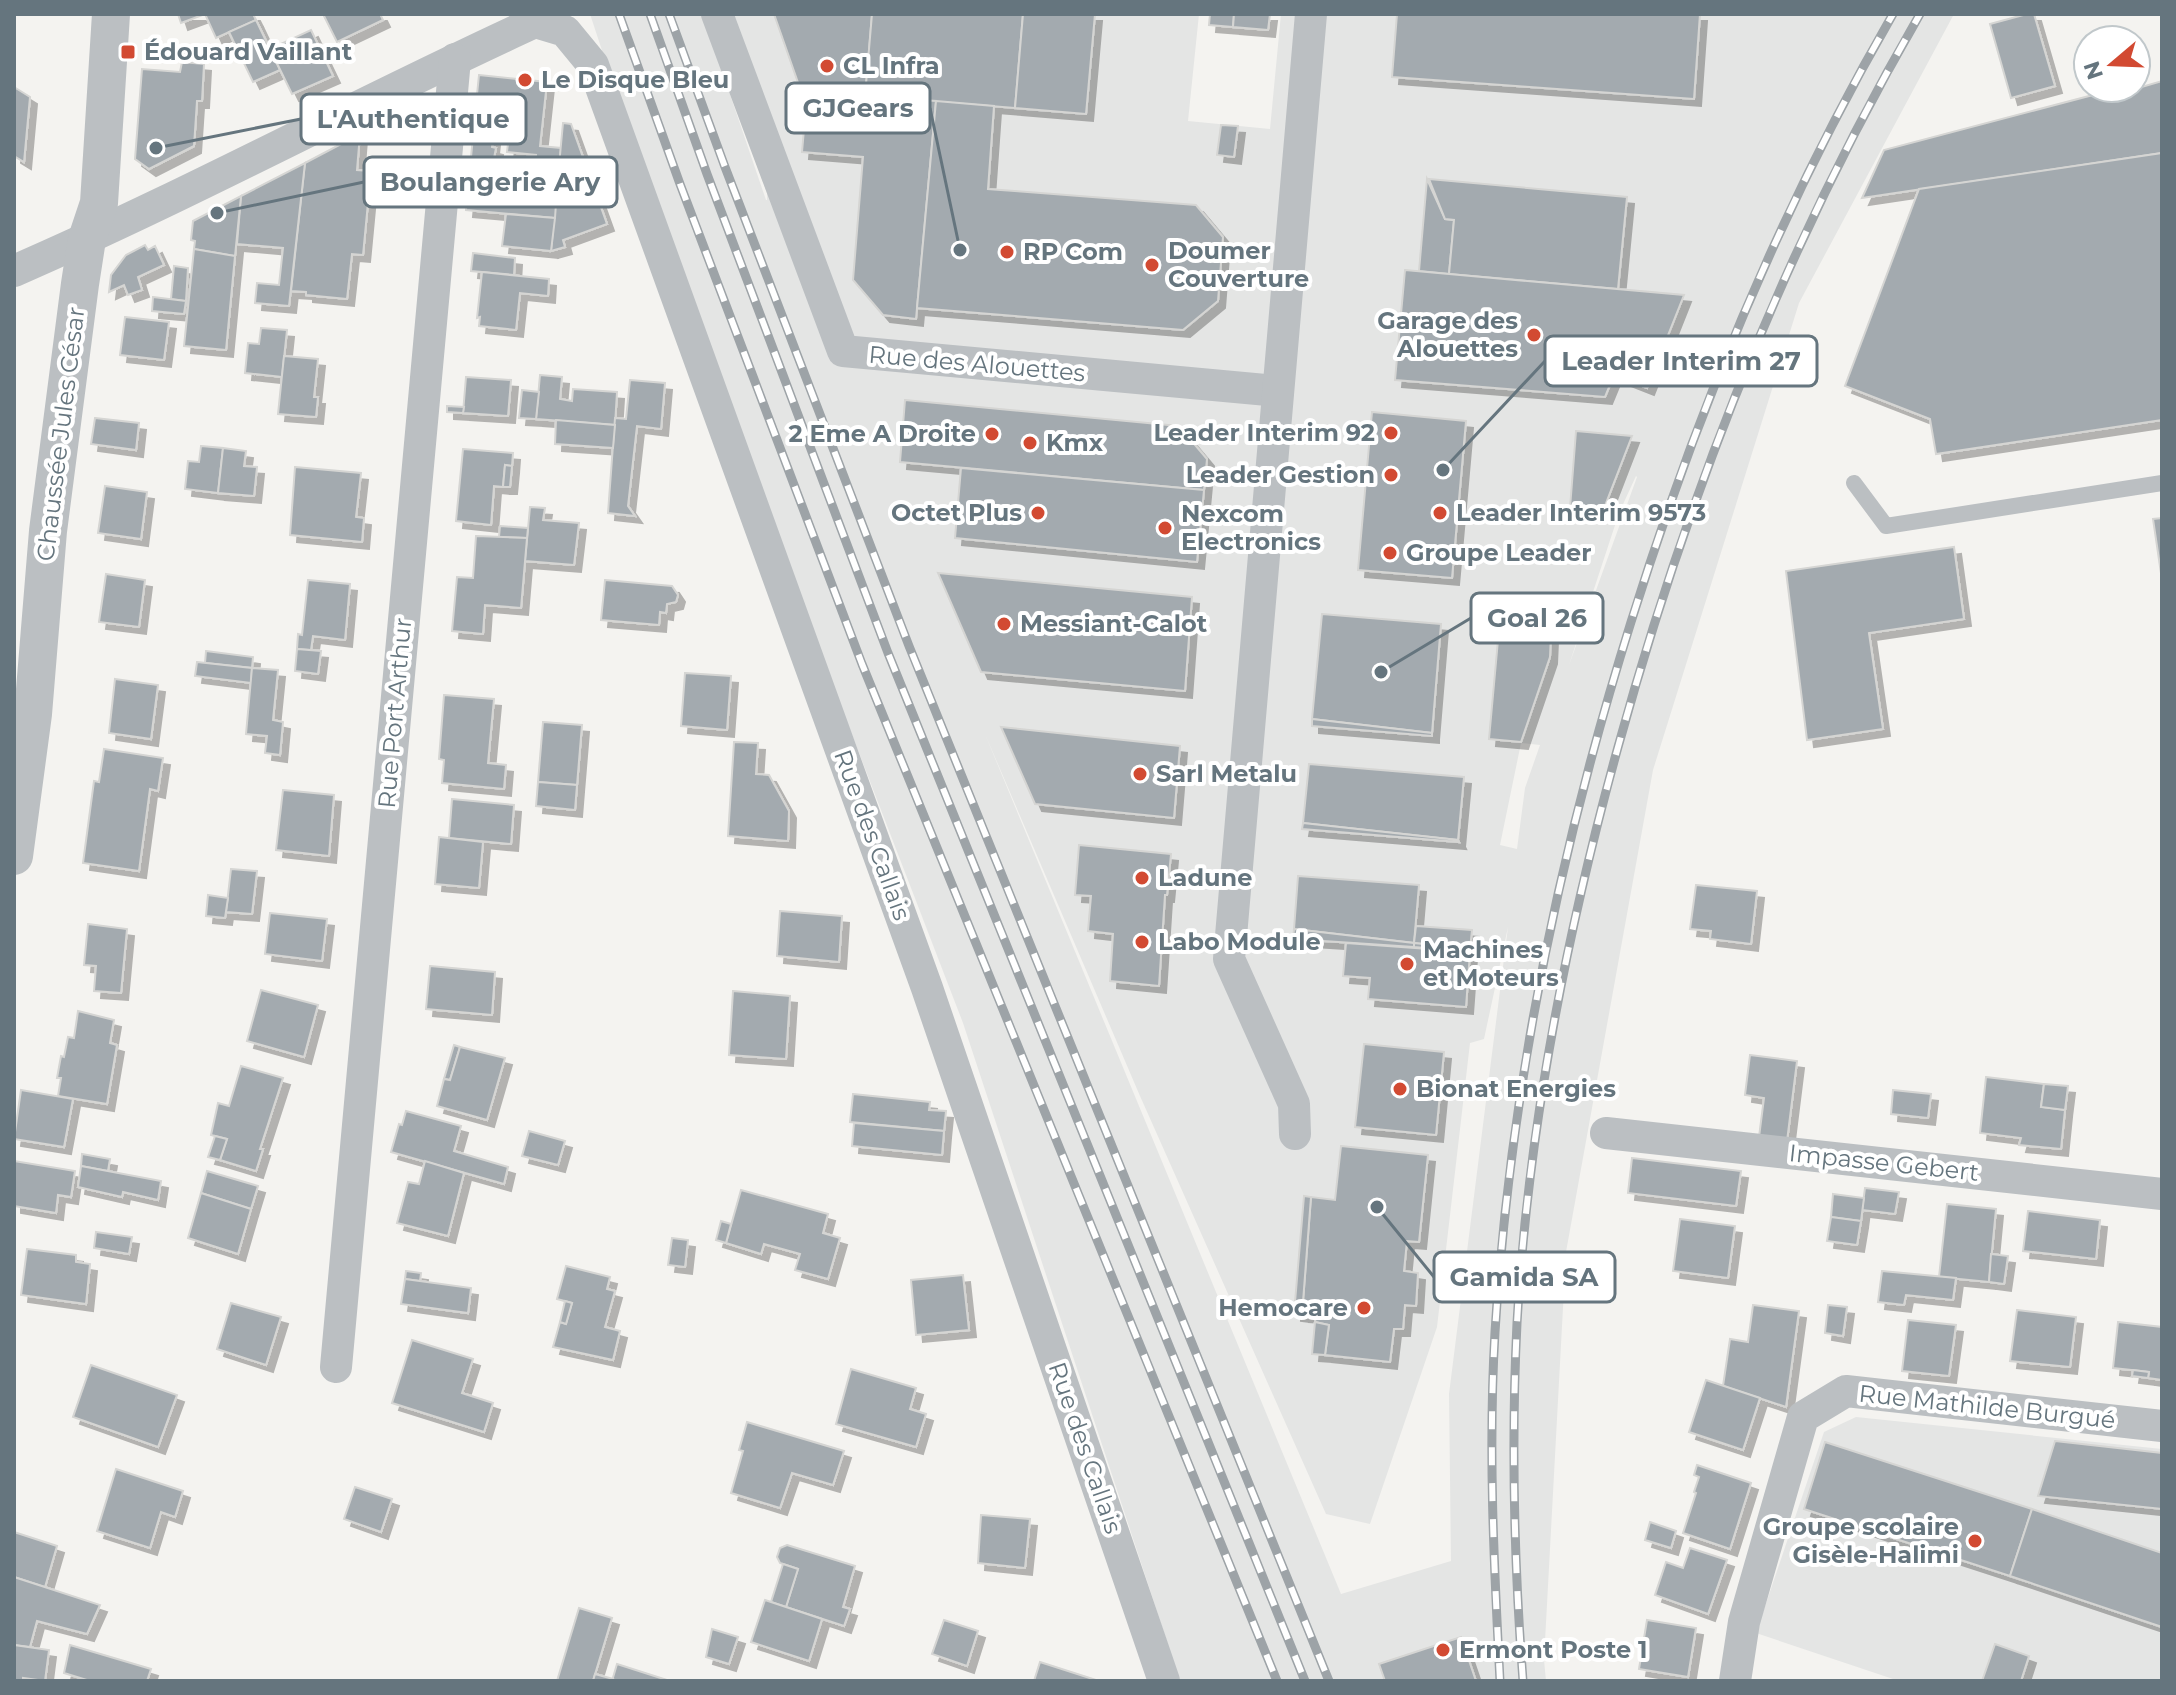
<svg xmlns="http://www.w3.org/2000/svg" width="2176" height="1695" font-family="Montserrat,sans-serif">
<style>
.built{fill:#e4e5e4;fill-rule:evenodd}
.building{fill:#a3aaaf;stroke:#d5d5d3;stroke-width:2;filter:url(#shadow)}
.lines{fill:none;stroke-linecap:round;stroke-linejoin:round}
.service{stroke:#bbbfc2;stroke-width:16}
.minor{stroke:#bbbfc2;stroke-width:32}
.tertiary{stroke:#bbbfc2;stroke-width:38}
.rail-casing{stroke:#9da3a7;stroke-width:9}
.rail{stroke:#fff;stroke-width:6;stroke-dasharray:18;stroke-linecap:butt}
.poi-dot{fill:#d24a32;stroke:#fff;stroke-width:3}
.labels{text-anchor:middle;stroke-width:8;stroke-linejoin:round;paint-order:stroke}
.poi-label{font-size:24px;font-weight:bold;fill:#65757e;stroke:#fff;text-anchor:start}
.street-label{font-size:24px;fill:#65757e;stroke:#fff}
.leader{fill:none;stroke:#65757e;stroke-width:3}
.callout-dot{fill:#65757e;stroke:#fff;stroke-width:3}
.callout{fill:#fff;stroke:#65757e;stroke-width:3}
.callout-label{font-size:26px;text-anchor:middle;font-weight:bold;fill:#65757e}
</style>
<defs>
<filter id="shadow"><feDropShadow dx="7" dy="7" stdDeviation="0" flood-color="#0004"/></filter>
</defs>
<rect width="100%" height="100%" fill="#f4f3f0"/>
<g class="built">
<path d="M590,14H1199L1188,121L1270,129L1281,14H1954L1799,303L1653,770L1566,1252L1544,1660L1546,1681H1180L963,1023L682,293ZM706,24L767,193V200H766ZM1636,476L1637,477L1569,665L1619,513ZM985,734L1140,1096L1326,1514L1370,1524L1437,1327L1470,1043L1484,1039L1508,927L1449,1394L1451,1561L1341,1594ZM1521,743L1540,745L1525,788L1517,849L1500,845Z"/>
<path d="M1856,1417L2162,1449V1681H1899L1756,1633L1824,1432Z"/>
</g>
<g class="building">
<path d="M178,14H253L256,20L216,38L205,14L181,23Z"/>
<path d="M323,14H380L383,20L337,42Z"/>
<path d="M774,14H872L865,100L802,94Z"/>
<path d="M872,14H1023L1015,108L865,96Z"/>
<path d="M1023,14H1095L1086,114L1015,108Z"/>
<path d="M1210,14H1234L1233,27L1209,25Z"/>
<path d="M1234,14H1270L1268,30L1233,27Z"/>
<path d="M1397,14H1700L1694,99L1392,77Z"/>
<path d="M2027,14H2034L2055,86L2011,98L1990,24Z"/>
<path d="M256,20L280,70L253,82L229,32Z"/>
<path d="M311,30L333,76L292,94L270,49Z"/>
<path d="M182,62L204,64L202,101H197L194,146L149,169L135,159L142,69L180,72Z"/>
<path d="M479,75L547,82L540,146L561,148L557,189L536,187L538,168L535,167L536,155L507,152L511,118L475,114Z"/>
<path d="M2162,81V153L1862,198L1884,150L2112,90L2114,95Z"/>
<path d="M14,87L30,97L24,162L14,156Z"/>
<path d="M807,95L865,100V96L936,101L916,319L883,315L853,280L863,157L802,152Z"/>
<path d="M936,101L994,106L988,189L1196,205L1223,237L1218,301L1183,330L917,308Z"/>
<path d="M563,123L571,124L607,224L563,240L565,247L551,251Z"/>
<path d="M1221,125L1238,126L1234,157L1217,155Z"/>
<path d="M474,126L494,129L492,147L496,148L488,189L536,194V187L557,189L555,218L466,210Z"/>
<path d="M360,134L357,170L371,171L363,255L352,254L347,299L306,295V292L291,291L305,163Z"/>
<path d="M2162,153V420L1936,454L1930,419L1845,386L1919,189Z"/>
<path d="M305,163L289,306L255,303L257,283L279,285L283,248L237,244L241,196Z"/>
<path d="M1427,179L1445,219L1454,220L1449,274L1419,271Z"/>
<path d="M1429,179L1627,197L1618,289L1449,274L1454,220L1445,219Z"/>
<path d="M241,196L235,256L194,249L195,241L191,240L193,221Z"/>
<path d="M506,214L555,218L551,251L502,246Z"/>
<path d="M145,245L148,250L155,246L164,265L138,277L142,290L128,295L124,285L109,292L111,275L126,255Z"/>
<path d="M194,249L235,256L226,350L184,346Z"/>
<path d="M473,253L515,258L514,275L471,271Z"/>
<path d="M174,266L188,268L186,301L171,299Z"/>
<path d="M1405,270L1449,274L1684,295L1647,388L1614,375L1605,397L1395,380Z"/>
<path d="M482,272L549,279L548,296L520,293L516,330L479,326L480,317L477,318Z"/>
<path d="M153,297L186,301L184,314L152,311Z"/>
<path d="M125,317L169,322L164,360L120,355Z"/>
<path d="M261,328L287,330L282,377L245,373L248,343L259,344Z"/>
<path d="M284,356L318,359L314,397H318L316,417L278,414Z"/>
<path d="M540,375L562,377L560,399L572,401L573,389L617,392L615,425L536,419Z"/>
<path d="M466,377L511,380L508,416L463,413Z"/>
<path d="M630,380L665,383L661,429L637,426L628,506L635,516L608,513L615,418L626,419Z"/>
<path d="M522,390L539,392L536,419L519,418Z"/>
<path d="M905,400L1179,426L1207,459L1204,490L900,462Z"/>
<path d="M447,406L464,407L463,413L447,412Z"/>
<path d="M1372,412L1466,421L1452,578L1358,570Z"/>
<path d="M95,418L139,423L136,450L91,444Z"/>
<path d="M556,420L615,425L613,448L555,444Z"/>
<path d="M1576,431L1632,436L1603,511L1570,508Z"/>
<path d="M201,446L223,448L218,493L185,489L188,461L199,462Z"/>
<path d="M223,448L246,451L244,466L257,467L254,496L218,493Z"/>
<path d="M463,449L513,453L512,466L505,465L503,487L494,486L491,525L456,521Z"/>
<path d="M505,465L512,466L510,487H503Z"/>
<path d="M295,467L361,473L356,517L364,518L362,542L290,535Z"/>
<path d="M961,468L1204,490L1197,562L955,538Z"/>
<path d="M105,486L147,492L141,539L98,533Z"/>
<path d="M530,507L545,508L543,520L579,523L574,565L525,561Z"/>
<path d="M2162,518V580L2153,519Z"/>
<path d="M500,526L528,528L527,538L499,537Z"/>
<path d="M476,536L527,538L521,608L485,605L483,634L452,631L457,577L473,578Z"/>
<path d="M1954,547L1964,619L1869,633L1883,729L1807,740L1786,571Z"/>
<path d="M938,573L1192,597L1185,691L981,672Z"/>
<path d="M106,574L145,580L139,627L99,622Z"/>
<path d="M308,580L350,584L345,640L313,636L311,650L297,649L298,634L302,635Z"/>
<path d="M605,580L672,586L678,595L676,602L667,604L666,613L660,612L659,625L601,620Z"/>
<path d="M1322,614L1441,624L1432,733L1312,719Z"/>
<path d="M1499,629L1551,634L1550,657L1521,742L1489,739Z"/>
<path d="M297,649L321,651L318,674L295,671Z"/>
<path d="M206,651L253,657L252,668L205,663Z"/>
<path d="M197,662L252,668L251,683L195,676Z"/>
<path d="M252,668L278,670L273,720L283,722L280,755L265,753L267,736L246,734Z"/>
<path d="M685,673L731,676L727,730L681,726Z"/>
<path d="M115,679L158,685L151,739L109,733Z"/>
<path d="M444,695L494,699L488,763L506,765L504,789L442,783L444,760L439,759Z"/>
<path d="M1312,719L1432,733V736L1312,726Z"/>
<path d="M543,722L582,725L577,785L538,782Z"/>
<path d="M1001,727L1180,746L1174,818L1035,804Z"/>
<path d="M734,742L758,743L756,774L769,775L789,811L788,841L728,836Z"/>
<path d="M104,749L163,758L158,791L150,789L139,871L83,863L94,781L99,782Z"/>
<path d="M1309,764L1464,777L1458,840L1303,823Z"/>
<path d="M538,782L577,785L575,810L536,806Z"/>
<path d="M283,790L334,795L329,856L276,850Z"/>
<path d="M452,799L514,805L511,844L449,838Z"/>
<path d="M1303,823L1458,840L1459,842L1302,829Z"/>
<path d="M439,837L483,842L479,888L435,884Z"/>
<path d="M1079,845L1171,854L1167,895H1165L1159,986L1110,981L1113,934L1088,931L1091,896L1075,895Z"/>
<path d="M231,869L257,871L252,914L226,912Z"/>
<path d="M1298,876L1419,885L1414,943L1294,929Z"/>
<path d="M1696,885L1757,891L1751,944L1710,939L1711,931L1690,929Z"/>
<path d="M208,895L228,898L225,918L206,916Z"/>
<path d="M780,911L842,916L839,962L777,956Z"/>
<path d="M270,913L327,919L322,961L265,954Z"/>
<path d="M88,924L127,929L121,993L94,991L96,966L84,965Z"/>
<path d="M1416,926L1472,930L1470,949L1414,943Z"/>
<path d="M1294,929L1414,943V947L1293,939Z"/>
<path d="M1346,943L1470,952L1466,1007L1368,999L1370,978L1343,976Z"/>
<path d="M1414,943L1470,949V952L1414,947Z"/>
<path d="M430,966L495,972L492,1015L426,1009Z"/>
<path d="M261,990L318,1005L304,1057L247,1041Z"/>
<path d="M733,991L790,996L786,1059L729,1055Z"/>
<path d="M78,1011L114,1020L110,1043L117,1045L107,1104L58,1096L61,1078H57L61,1056L64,1057L68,1037L74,1038Z"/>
<path d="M1364,1044L1444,1052L1436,1135L1355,1127Z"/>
<path d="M454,1045L460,1047L450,1080L444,1079Z"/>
<path d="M460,1047L505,1058L487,1120L437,1106L444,1079L450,1080Z"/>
<path d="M1750,1055L1797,1061L1787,1141L1759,1137L1764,1098L1745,1095Z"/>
<path d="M241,1066L283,1078L260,1149H263L256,1171L220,1160L227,1139L211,1135L218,1103L229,1106Z"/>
<path d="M1986,1077L2044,1084L2041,1107L2065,1110L2061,1149L2019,1145L2021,1138L1980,1133Z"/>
<path d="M2044,1084L2068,1086L2065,1110L2041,1107Z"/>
<path d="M21,1090L73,1099L64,1147L14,1139Z"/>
<path d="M1893,1090L1931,1094L1928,1118L1891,1114Z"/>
<path d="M853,1094L930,1102L929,1110L946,1111L944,1131L850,1122Z"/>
<path d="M406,1111L461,1126L454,1151L508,1167L504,1184L391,1152L399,1124L402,1125Z"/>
<path d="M854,1123L944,1131L942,1155L852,1146Z"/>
<path d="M529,1131L565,1141L558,1165L522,1156Z"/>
<path d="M215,1136L227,1139L220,1160L208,1157Z"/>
<path d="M1341,1146L1428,1155L1419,1242L1407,1241L1404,1271L1418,1273L1416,1306L1405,1305L1403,1329H1394L1390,1362L1325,1355L1329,1325L1315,1322L1316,1316L1302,1315L1311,1197L1335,1200Z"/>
<path d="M82,1154L110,1159L108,1171L81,1166Z"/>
<path d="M1632,1158L1741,1171L1736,1206L1628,1193Z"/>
<path d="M14,1161L75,1171L71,1197L58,1195L56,1213L14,1206Z"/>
<path d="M425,1161L464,1173L448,1236L397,1223L408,1182L419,1184Z"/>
<path d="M81,1166L161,1181L158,1200L123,1192L122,1197L78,1187Z"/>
<path d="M207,1171L258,1186L251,1209L201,1193Z"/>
<path d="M1865,1188L1899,1192L1895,1214L1862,1210Z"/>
<path d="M741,1190L828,1214L823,1233L840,1238L828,1279L795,1270L800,1254L764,1244L761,1254L726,1243Z"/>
<path d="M201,1193L251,1209L238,1254L188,1238Z"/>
<path d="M1833,1194L1864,1198L1861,1221L1831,1217Z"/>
<path d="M1304,1196L1311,1197L1302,1315L1294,1314Z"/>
<path d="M1947,1204L1996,1209L1989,1282L1939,1277Z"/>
<path d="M2028,1211L2100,1220L2096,1259L2023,1251Z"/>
<path d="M1831,1217L1861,1221L1857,1245L1827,1241Z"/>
<path d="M1680,1219L1735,1226L1728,1278L1673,1271Z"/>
<path d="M721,1221L731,1224L726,1243L716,1240Z"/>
<path d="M96,1232L132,1237L129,1254L94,1248Z"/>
<path d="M672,1238L688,1240L685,1267L668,1265Z"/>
<path d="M27,1249L76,1255V1262L90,1264L86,1304L21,1295Z"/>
<path d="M1991,1254L2008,1256L2004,1284L1989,1282Z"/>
<path d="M566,1266L610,1277L607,1289L615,1291L605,1327L620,1331L613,1360L553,1347L560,1322L566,1324L572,1303L557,1299Z"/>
<path d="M406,1271L421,1273L420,1281L405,1279Z"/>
<path d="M1882,1271L1956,1278L1953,1300L1906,1295L1904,1305L1878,1302Z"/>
<path d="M963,1275L969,1330L916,1335L911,1280Z"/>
<path d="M405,1279L471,1288L468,1313L401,1304Z"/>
<path d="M565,1301L572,1303L566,1324L560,1322Z"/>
<path d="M231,1303L281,1317L266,1365L217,1349Z"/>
<path d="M1753,1305L1799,1311L1786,1407L1723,1386L1730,1339L1748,1342Z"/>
<path d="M1828,1305L1847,1307L1843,1336L1825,1333Z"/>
<path d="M2017,1310L2076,1317L2070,1367L2010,1361Z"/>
<path d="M1908,1320L1956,1325L1949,1376L1902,1371Z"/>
<path d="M1315,1322L1329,1325L1325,1355L1312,1354Z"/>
<path d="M2118,1322L2162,1327V1380L2148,1378L2149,1372L2113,1368Z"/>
<path d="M412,1340L473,1359L462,1393L493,1403L484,1432L392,1403Z"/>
<path d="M91,1365L177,1395L158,1447L73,1417Z"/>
<path d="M851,1369L916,1388L910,1409L926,1414L916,1447L836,1424Z"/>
<path d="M2133,1370L2149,1372L2148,1378L2132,1376Z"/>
<path d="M1706,1380L1760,1398L1743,1450L1689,1432Z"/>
<path d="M747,1422L844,1451L833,1485L792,1473L780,1508L731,1493L743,1451L739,1450Z"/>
<path d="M2055,1441L2162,1453V1509L2038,1496Z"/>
<path d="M1825,1442L2032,1509L2010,1576L1804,1509Z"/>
<path d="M1697,1465L1751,1483L1730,1549L1683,1533L1696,1493L1694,1492L1699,1477L1694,1475Z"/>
<path d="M116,1469L183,1491L175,1517L161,1512L150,1548L97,1531Z"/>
<path d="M355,1487L392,1499L381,1532L344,1519Z"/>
<path d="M2032,1509L2162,1553V1627L2010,1576Z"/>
<path d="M981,1515L1030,1519L1025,1568L978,1563Z"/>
<path d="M1650,1522L1676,1531L1671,1548L1645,1540Z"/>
<path d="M14,1532L57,1546L45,1587L14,1577Z"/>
<path d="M787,1545L855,1566L843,1607L850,1609L844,1626L786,1607L798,1569L780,1563L777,1557L780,1548Z"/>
<path d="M1690,1548L1727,1560L1708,1614L1655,1595L1666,1562L1683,1568Z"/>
<path d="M783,1564L798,1569L786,1607L771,1602Z"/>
<path d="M14,1577L100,1605L87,1634L37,1621L30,1647L14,1645Z"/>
<path d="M765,1600L822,1619L809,1661L751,1642Z"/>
<path d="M579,1608L612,1618L593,1681H557Z"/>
<path d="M944,1620L978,1631L967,1666L932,1654Z"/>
<path d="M1647,1620L1696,1628L1688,1677L1639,1669Z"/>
<path d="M712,1629L738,1637L729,1664L706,1657Z"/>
<path d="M1461,1637L1476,1681H1385L1379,1664Z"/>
<path d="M1995,1644L2029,1656L2021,1681H1982Z"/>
<path d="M14,1645L49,1650L45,1681L23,1678V1681H14Z"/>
<path d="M70,1645L151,1669L147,1681H90L64,1673Z"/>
<path d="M1040,1662L1099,1681H1034Z"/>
<path d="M617,1664L670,1681H612Z"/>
<path d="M595,1674L613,1679L612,1681H593Z"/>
</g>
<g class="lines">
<path class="service" d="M1854,483L1886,526L2162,483"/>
<g class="minor">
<path d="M717,14L843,351L1278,391"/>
<path d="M14,271C191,194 360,102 535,22L565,31L593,65L927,988L1164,1681"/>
<path d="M1606,1133L2162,1194"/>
<path d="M1295,1134L1294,1104L1229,959L1311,14"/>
<path d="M336,1367L455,59"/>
<path d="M1735,1681L1744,1622L1803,1417L1846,1391L2162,1426"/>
</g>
<path class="tertiary" d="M14,856L33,714L48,531L80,284L87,239L99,203L111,14"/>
<defs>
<g id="rail">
<path d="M619,14L680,184L862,664L1277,1681"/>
<path d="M650,14L707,174L888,653L1305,1681"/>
<path d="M669,14L725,167L909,646L1329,1681"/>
<path d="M1500,1681C1494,1565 1488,1449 1495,1332C1510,1091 1559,852 1631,622C1697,411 1782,206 1893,14"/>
<path d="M1523,1681C1514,1562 1511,1443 1517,1323C1528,1128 1566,935 1618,747C1689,490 1786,245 1920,14"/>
</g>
</defs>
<use href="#rail" class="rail-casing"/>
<use href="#rail" class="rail"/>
</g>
<g class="poi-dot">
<rect x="120" y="44" width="16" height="16" rx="4"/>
<circle cx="827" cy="66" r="8"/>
<circle cx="525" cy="80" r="8"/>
<circle cx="1007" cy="252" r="8"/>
<circle cx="1152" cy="265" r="8"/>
<circle cx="1534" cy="335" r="8"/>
<circle cx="1391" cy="433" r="8"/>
<circle cx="992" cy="434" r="8"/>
<circle cx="1030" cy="443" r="8"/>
<circle cx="1391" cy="475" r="8"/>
<circle cx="1038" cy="513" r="8"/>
<circle cx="1440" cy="513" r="8"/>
<circle cx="1165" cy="528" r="8"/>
<circle cx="1390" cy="553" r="8"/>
<circle cx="1004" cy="624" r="8"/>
<circle cx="1140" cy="774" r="8"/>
<circle cx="1142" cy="878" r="8"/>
<circle cx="1142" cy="942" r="8"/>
<circle cx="1407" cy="964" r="8"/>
<circle cx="1400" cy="1089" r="8"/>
<circle cx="1364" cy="1308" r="8"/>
<circle cx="1975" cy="1541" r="8"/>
<circle cx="1443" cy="1650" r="8"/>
</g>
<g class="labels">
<g class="poi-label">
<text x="144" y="60">Édouard Vaillant</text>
<text x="843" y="74">CL Infra</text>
<text x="541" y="88">Le Disque Bleu</text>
<text x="1168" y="259">Doumer<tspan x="1168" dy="28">Couverture</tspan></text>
<text x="1023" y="260">RP Com</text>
<text x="1518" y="329" text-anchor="end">Garage des<tspan x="1518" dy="28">Alouettes</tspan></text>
<text x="1375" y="441" text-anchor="end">Leader Interim 92</text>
<text x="976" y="442" text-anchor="end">2 Eme A Droite</text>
<text x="1046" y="451">Kmx</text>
<text x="1375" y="483" text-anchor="end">Leader Gestion</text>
<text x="1022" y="521" text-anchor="end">Octet Plus</text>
<text x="1456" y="521">Leader Interim 9573</text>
<text x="1181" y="522">Nexcom<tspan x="1181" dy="28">Electronics</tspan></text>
<text x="1406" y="561">Groupe Leader</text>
<text x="1020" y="632">Messiant-Calot</text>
<text x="1156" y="782">Sarl Metalu</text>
<text x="1158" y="886">Ladune</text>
<text x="1158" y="950">Labo Module</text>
<text x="1423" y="958">Machines<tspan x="1423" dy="28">et Moteurs</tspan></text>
<text x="1416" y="1097">Bionat Energies</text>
<text x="1348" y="1316" text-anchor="end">Hemocare</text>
<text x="1959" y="1535" text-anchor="end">Groupe scolaire<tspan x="1959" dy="28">Gisèle-Halimi</tspan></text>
<text x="1459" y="1658">Ermont Poste 1</text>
</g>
<g class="street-label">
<text transform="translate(977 364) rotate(5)" y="8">Rue des Alouettes</text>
<text transform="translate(61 434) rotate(-83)" y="8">Chaussée Jules César</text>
<text transform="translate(395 713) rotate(-85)" y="8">Rue Port Arthur</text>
<text transform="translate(872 835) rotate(70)" y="8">Rue des Callais</text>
<text transform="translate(1884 1163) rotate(6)" y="8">Impasse Gebert</text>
<text transform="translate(1987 1407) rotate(6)" y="8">Rue Mathilde Burgué</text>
<text transform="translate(1085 1448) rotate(71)" y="8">Rue des Callais</text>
</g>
</g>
<path class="leader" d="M960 250L930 108M156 148L301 119M217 213L364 182M1443 470L1545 361M1381 672L1471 618M1377 1207L1434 1277"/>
<g class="callout-dot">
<circle cx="960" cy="250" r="8"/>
<circle cx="156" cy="148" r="8"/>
<circle cx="217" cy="213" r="8"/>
<circle cx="1443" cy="470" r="8"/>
<circle cx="1381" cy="672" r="8"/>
<circle cx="1377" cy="1207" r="8"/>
</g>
<g class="callout">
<rect x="786" y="83" width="144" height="50" rx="8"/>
<rect x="301" y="94" width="225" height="50" rx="8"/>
<rect x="364" y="157" width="253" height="50" rx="8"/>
<rect x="1545" y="336" width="272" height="50" rx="8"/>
<rect x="1471" y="593" width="132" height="50" rx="8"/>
<rect x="1434" y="1252" width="181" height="50" rx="8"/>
</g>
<g class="callout-label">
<text x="858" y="117">GJGears</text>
<text x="413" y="128">L'Authentique</text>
<text x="490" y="191">Boulangerie Ary</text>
<text x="1681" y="370">Leader Interim 27</text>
<text x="1537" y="627">Goal 26</text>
<text x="1524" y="1286">Gamida SA</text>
</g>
<rect width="2176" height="1695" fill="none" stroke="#65757e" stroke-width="32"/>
<g transform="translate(2112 64) rotate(251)"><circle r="38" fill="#ffffff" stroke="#c1c8cb" stroke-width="2"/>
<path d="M0-6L14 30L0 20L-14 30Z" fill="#d24a32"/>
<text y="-12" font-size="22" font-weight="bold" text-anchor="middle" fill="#65757e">N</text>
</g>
</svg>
